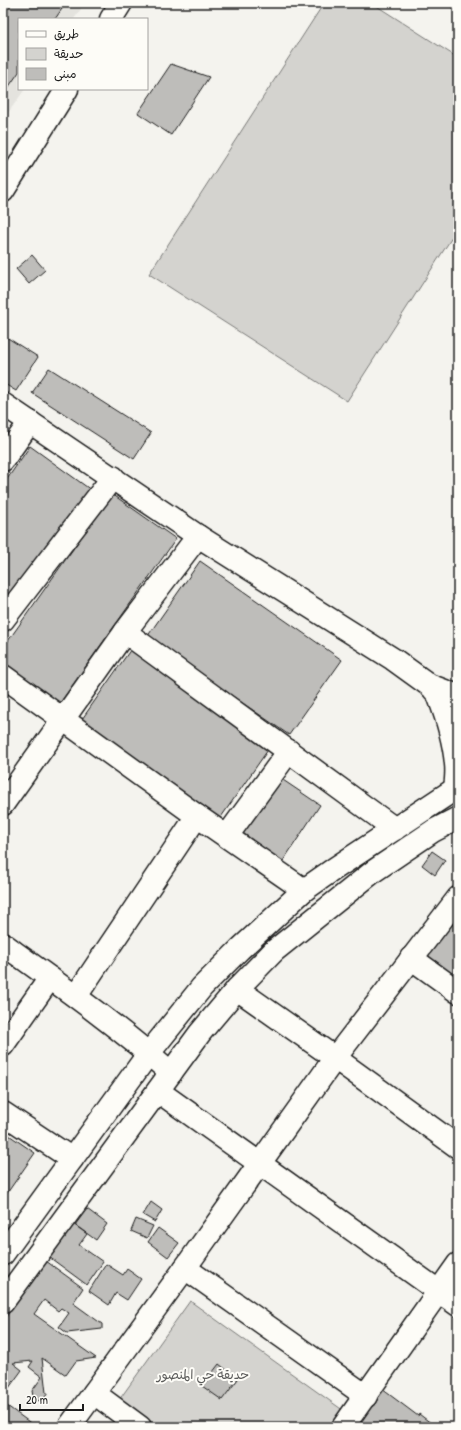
<svg xmlns="http://www.w3.org/2000/svg" width="461" height="1430" font-family="'Patrick Hand','Playpen Sans Arabic',sans-serif">
<style>
.built{fill:#e4e3de}
.green{fill:#d4d3cf;stroke:#787876}
.building{fill:#bebdba;stroke:#1c1c1c}
.lines{fill:none;stroke-linecap:round;stroke-linejoin:round}
.minor-casing{stroke:#1c1c1c;stroke-width:25}
.major-casing{stroke:#1c1c1c;stroke-width:25}
.minor{stroke:#fdfcf7;stroke-width:22}
.major{stroke:#fdfcf7;stroke-width:22}
.labels{text-anchor:middle;stroke-width:4;stroke-linejoin:round;paint-order:stroke}
.park-label{font-size:13px;fill:#5c5c5b;stroke:#fdfcf7}
</style>
<rect width="100%" height="100%" fill="#f4f3ee"/>
<filter id="ink" filterUnits="userSpaceOnUse"><feTurbulence type="fractalNoise" baseFrequency=".025" numOctaves="2"/><feDisplacementMap in="SourceGraphic" scale="8" xChannelSelector="R" yChannelSelector="G"/><feConvolveMatrix kernelMatrix="1 2 1 2 8 2 1 2 1" color-interpolation-filters="sRGB"/></filter>
<g filter="url(#ink)">
<path class="built" d="M3,3H85L74,19H19V89H25L3,120Z"/>
<g class="green">
<path d="M324,3H372L458,58V228L347,401L149,274Z"/>
<path d="M190,1301L344,1411L333,1427H142L114,1407Z"/>
</g>
<g class="building">
<path d="M9,3H66L55,19H19V72L3,95V11Z"/>
<path d="M171,64L209,77L171,135L138,113Z"/>
<path d="M32,255L45,270L29,284L16,269Z"/>
<path d="M3,335L38,357L16,391L3,383Z"/>
<path d="M49,368L151,433L134,459L32,393Z"/>
<path d="M30,446L91,490L3,616V485Z"/>
<path d="M112,494L176,539L60,703L3,663V648Z"/>
<path d="M200,561L342,660L289,735L147,637Z"/>
<path d="M131,649L270,747L219,820L80,722Z"/>
<path d="M277,776L320,805L281,864L238,835Z"/>
<path d="M432,851L445,860L435,875L422,865Z"/>
<path d="M458,904V986L440,972L444,967L423,953Z"/>
<path d="M3,1131L35,1153L3,1199Z"/>
<path d="M151,1202L162,1210L155,1222L143,1215Z"/>
<path d="M87,1209L107,1224L96,1240L75,1225Z"/>
<path d="M136,1219L153,1226L147,1238L131,1231Z"/>
<path d="M73,1224L87,1234L79,1245L103,1262L87,1285L49,1257Z"/>
<path d="M158,1228L179,1243L168,1257L148,1242Z"/>
<path d="M46,1261L83,1288L73,1303L102,1324V1329L67,1333L59,1327L69,1313L61,1308L58,1311L44,1300L34,1314L96,1358L76,1361L66,1375L42,1358L46,1393H48L43,1400L34,1401L32,1391L42,1377L29,1367L33,1361L13,1363L22,1370L3,1396V1321Z"/>
<path d="M106,1264L123,1275L127,1269L141,1279L127,1300L116,1293L109,1305L89,1291Z"/>
<path d="M219,1364L238,1379L222,1400L202,1386Z"/>
<path d="M382,1389L418,1416L419,1414L436,1427H353Z"/>
<path d="M3,1403L36,1427H3Z"/>
</g>
<g class="lines">
<defs>
<g id="minor">
<path d="M111,19L121,3"/>
<path d="M3,191L67,89"/>
<path d="M3,404L198,536L393,659L429,685L458,696"/>
<path d="M3,460L30,422"/>
<path d="M3,620L113,477"/>
<path d="M125,632L395,829"/>
<path d="M3,676L197,816L304,890"/>
<path d="M434,690L458,714"/>
<path d="M3,804L125,632L198,536"/>
<path d="M227,836L289,751"/>
<path d="M3,944C60,985 118,1026 171,1073"/>
<path d="M411,958L458,992"/>
<path d="M237,989L335,1058L458,1147"/>
<path d="M76,996L197,816"/>
<path d="M3,1045L50,978"/>
<path d="M158,1091L458,1305"/>
<path d="M3,1113L72,1159"/>
<path d="M185,1268L366,1396"/>
<path d="M94,1393L140,1427"/>
<path d="M69,1427L185,1268L335,1058L458,898"/>
<path d="M343,1427L458,1264"/>
</g>
<g id="major">
<path d="M439,697C447,718 454,741 456,764C457,772 456,781 455,789"/>
<path d="M3,1254L149,1053L202,987L240,949L304,890L334,869L458,787"/>
<path d="M3,1302L200,1033L237,989L274,951L374,871L433,831L458,818"/>
</g>
</defs>
<use href="#minor" class="minor-casing"/>
<use href="#major" class="major-casing"/>
<use href="#minor" class="minor"/>
<use href="#major" class="major"/>
</g>
</g>
<g class="labels">
<g class="park-label">
<text x="203" y="1379">حديقة حي المنصور</text>
</g>
</g>
<rect width="461" height="1430" fill="none" stroke="#fdfcf7" stroke-width="16"/>
<rect x="8" y="8" width="445" height="1414" fill="none" stroke="#1c1c1c" stroke-width="1.5" filter="url(#ink)"/>
<rect x="18" y="18" width="130" height="72" fill="#fdfcf7" stroke="#a3a29f"/>
<rect x="26" y="31" width="20" height="6" fill="#fdfcf7" stroke="#a3a29f"/>
<text x="54" y="38" font-size="12" fill="#1c1c1c">طريق</text>
<rect x="26" y="48" width="20" height="12" fill="#d4d3cf" stroke="#a3a29f"/>
<text x="54" y="58" font-size="12" fill="#1c1c1c">حديقة</text>
<rect x="26" y="68" width="20" height="12" fill="#bebdba" stroke="#a3a29f"/>
<text x="54" y="78" font-size="12" fill="#1c1c1c">مبنى</text>
<path d="M20 1404v6h63v-6" fill="none" stroke="#1c1c1c" stroke-width="2"/>
<text x="26" y="1404" font-size="12" fill="#1c1c1c" stroke="#fdfcf7" stroke-width="3" paint-order="stroke">20 m</text>
</svg>
